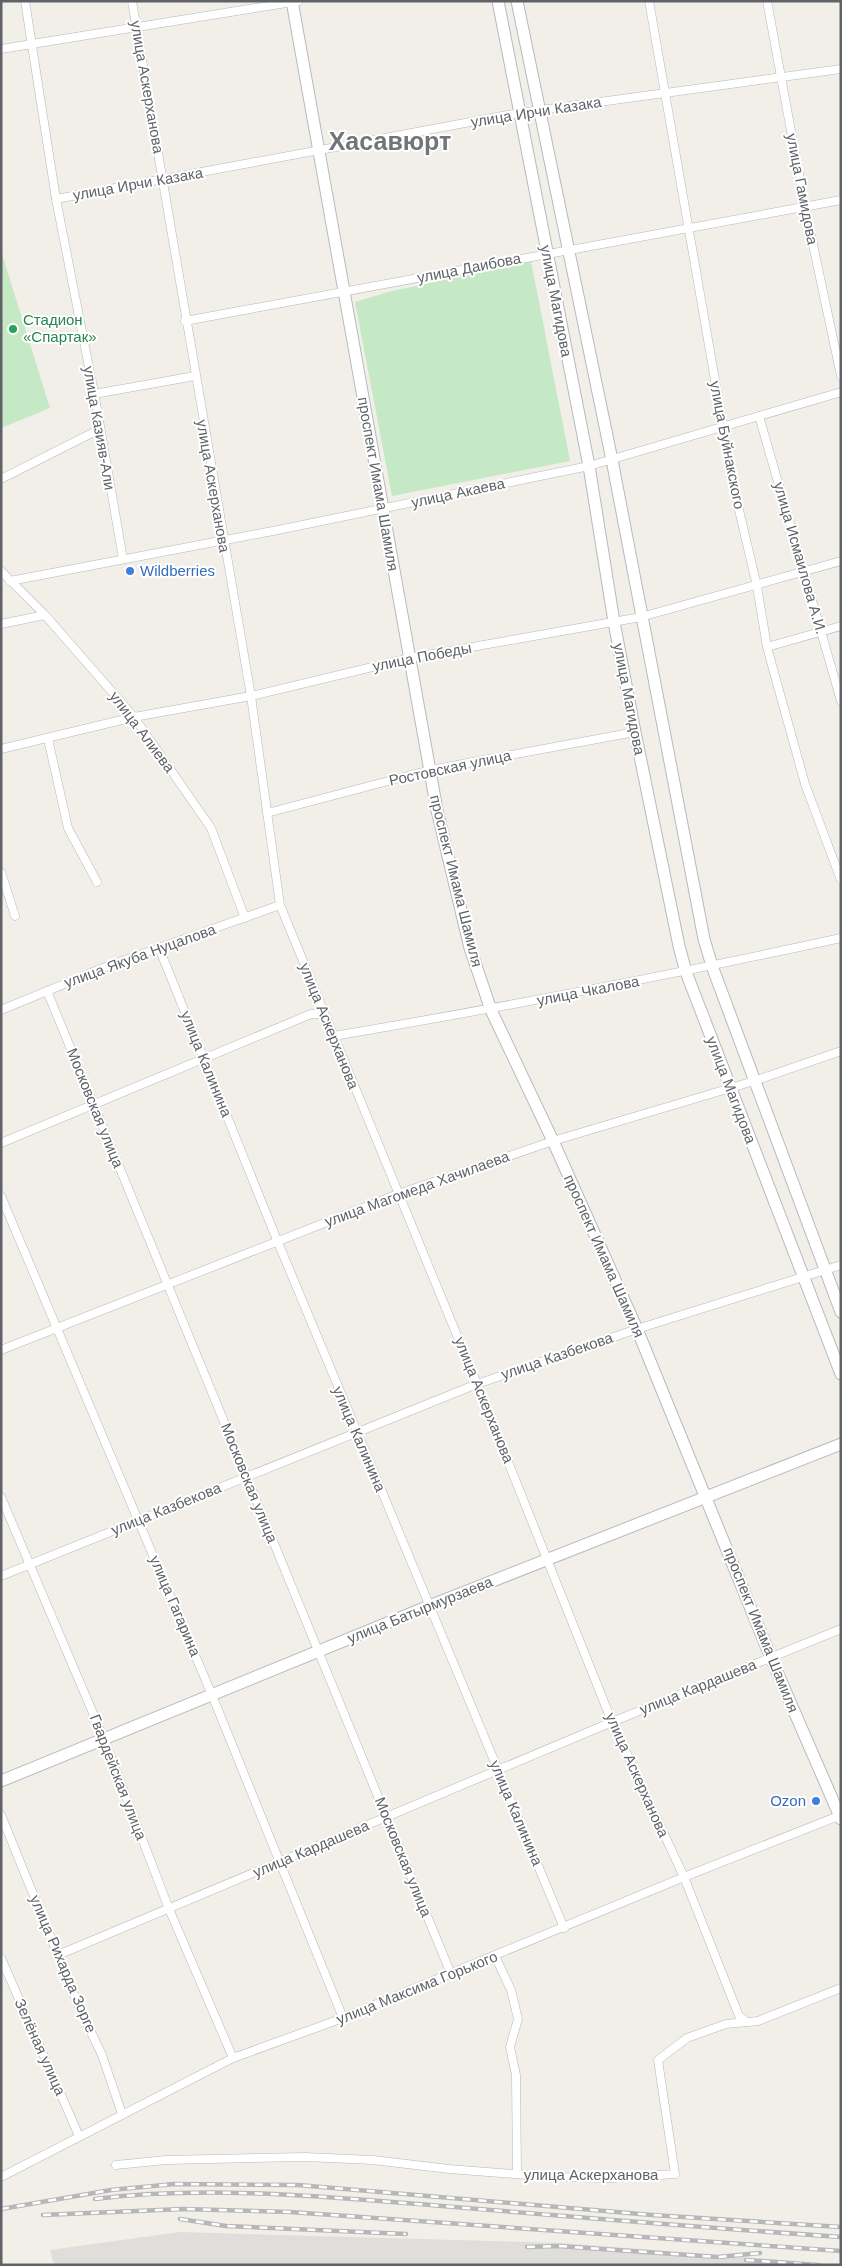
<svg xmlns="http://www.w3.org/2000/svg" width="842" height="2266" font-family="Arial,sans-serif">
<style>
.industrial{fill:#e0deda}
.green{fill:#c5e8c5}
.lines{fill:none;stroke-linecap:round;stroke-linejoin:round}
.street-casing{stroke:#b5b8bc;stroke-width:9}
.secondary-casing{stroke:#b6babf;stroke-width:13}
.street{stroke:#fff;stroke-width:8}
.secondary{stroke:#fff;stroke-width:11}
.rail-casing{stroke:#b6b7b8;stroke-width:4.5}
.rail{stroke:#fff;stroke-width:2.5;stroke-dasharray:8;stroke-linecap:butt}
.leisure-dot{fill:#2e9e5b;stroke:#fff;stroke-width:2}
.shop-dot{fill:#3f7fe0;stroke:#fff;stroke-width:2}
.labels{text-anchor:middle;stroke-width:4;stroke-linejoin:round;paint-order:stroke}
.street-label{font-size:15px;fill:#5f6368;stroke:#fff}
.leisure-label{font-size:15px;fill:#27864d;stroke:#fff;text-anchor:start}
.shop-label{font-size:15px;fill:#366cbe;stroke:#fff;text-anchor:start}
.town-label{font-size:25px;font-weight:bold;fill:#70757a;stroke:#fff}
</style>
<rect width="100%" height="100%" fill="#f1efe8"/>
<path class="industrial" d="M180,2232L563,2243L841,2265H54L50,2250Z"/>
<g class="green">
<path d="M1,251L50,408L1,428Z"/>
<path d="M531,261L570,461L392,496L355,302L388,292Z"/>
</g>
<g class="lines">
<defs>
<g id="street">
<path d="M25,1L56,199L96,403L123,559"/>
<path d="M132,1L251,696L280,905L477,1384L612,1722L684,1877L739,2016L747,2022"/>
<path d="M649,1L734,489L757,586L767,647L805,784L841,880"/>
<path d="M767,1L805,207L841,376"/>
<path d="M1,49L299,1"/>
<path d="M56,199L519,113L841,69"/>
<path d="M185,321L841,200"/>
<path d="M94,394L195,376"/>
<path d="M759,416L841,701"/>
<path d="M1,479L100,429"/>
<path d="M1,571L45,615L134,717L211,828L245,918"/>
<path d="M10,581L278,530L589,466L841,392"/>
<path d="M1,624L45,615"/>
<path d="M767,647L841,626"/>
<path d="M48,739L68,828L97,882"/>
<path d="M1,749L134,717L251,696L410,658L641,617L841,561"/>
<path d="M267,813L430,770L635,732"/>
<path d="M1,872L15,916"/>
<path d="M159,948L277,1240L564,1928"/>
<path d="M47,991L451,1974"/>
<path d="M1,1010L108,966L280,905"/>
<path d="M334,1036C504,1007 672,975 841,938"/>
<path d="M1,1143L311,1014H324"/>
<path d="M1,1196L212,1695L343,2018"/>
<path d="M1,1350L398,1194L553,1141L754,1081L841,1051"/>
<path d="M1,1497L104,1739L169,1909L233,2058"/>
<path d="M1,1576L477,1384L637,1329L841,1265"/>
<path d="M1,1815L79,2007L102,2055L122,2114"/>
<path d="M58,1955L612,1722L841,1629"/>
<path d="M495,1956L511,1990L518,2019L510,2047L516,2075L517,2174"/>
<path d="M1,1958L79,2136"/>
<path d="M116,2165L166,2160L305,2157L373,2160L449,2169L554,2177L611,2178L675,2174L658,2060L687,2038L726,2024L758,2021L841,1988"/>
<path d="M1,2177L233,2058L343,2018L684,1877L841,1815"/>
</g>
<g id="secondary">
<path d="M292,1L437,810L470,948L491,1010L553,1141L637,1329L771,1658L841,1819"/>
<path d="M498,1L589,466L614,622L635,732L679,946L686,972L841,1374"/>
<path d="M517,1L612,460L704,939L712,966L841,1312"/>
<path d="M1,1781L429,1606L841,1444"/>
</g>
</defs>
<use href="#street" class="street-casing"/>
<use href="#secondary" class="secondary-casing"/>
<use href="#street" class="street"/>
<use href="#secondary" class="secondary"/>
<defs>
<g id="rail">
<path d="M95,2199C210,2185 327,2197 442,2206C575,2217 708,2228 841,2237"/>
<path d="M1,2209L111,2190L174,2184L298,2185L652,2215L841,2227"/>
<path d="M43,2215L183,2209L290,2212L841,2251"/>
<path d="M180,2219L226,2226L406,2234"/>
<path d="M527,2247L558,2246L718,2257L760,2253"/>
<path d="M746,2260L818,2265"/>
</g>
</defs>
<use href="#rail" class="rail-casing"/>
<use href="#rail" class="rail"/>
</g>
<circle class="leisure-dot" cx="13" cy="329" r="5"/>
<g class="shop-dot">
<circle cx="130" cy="571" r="5"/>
<circle cx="816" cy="1801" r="5"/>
</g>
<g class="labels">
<g class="street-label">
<text transform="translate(147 87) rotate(80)" y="5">улица Аскерханова</text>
<text transform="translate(536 112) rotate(-9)" y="5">улица Ирчи Казака</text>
<text transform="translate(138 184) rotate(-10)" y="5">улица Ирчи Казака</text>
<text transform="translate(802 189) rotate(79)" y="5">улица Гамидова</text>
<text transform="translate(469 268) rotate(-11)" y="5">улица Даибова</text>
<text transform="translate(556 301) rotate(79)" y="5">улица Магидова</text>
<text transform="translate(99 428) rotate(80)" y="5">улица Казияв-Али</text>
<text transform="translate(727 445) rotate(79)" y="5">улица Буйнакского</text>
<text transform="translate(378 484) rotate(80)" y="5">проспект Имама Шамиля</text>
<text transform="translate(213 486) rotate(80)" y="5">улица Аскерханова</text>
<text transform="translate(458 493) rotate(-12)" y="5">улица Акаева</text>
<text transform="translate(800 558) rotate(74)" y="5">улица Исмаилова А.И.</text>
<text transform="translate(422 657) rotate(-11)" y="5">улица Победы</text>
<text transform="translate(629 699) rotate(79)" y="5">улица Магидова</text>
<text transform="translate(142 732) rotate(53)" y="5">улица Алиева</text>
<text transform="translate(450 768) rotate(-12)" y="5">Ростовская улица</text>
<text transform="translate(456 881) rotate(76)" y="5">проспект Имама Шамиля</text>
<text transform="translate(140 956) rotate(-20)" y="5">улица Якуба Нуцалова</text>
<text transform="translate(588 991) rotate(-11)" y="5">улица Чкалова</text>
<text transform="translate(329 1026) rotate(68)" y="5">улица Аскерханова</text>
<text transform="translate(206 1064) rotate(68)" y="5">улица Калинина</text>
<text transform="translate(731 1090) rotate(69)" y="5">улица Магидова</text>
<text transform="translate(95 1108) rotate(68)" y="5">Московская улица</text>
<text transform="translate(417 1189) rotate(-20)" y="5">улица Магомеда Хачилаева</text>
<text transform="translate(604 1256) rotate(66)" y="5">проспект Имама Шамиля</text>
<text transform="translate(557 1356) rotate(-19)" y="5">улица Казбекова</text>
<text transform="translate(484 1400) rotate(68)" y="5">улица Аскерханова</text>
<text transform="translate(359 1439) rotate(67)" y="5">улица Калинина</text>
<text transform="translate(249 1483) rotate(68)" y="5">Московская улица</text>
<text transform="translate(166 1509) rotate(-22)" y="5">улица Казбекова</text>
<text transform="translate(175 1606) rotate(67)" y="5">улица Гагарина</text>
<text transform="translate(420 1610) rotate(-22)" y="5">улица Батырмурзаева</text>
<text transform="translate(761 1630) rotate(68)" y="5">проспект Имама Шамиля</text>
<text transform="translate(698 1687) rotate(-22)" y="5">улица Кардашева</text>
<text transform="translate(637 1775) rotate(66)" y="5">улица Аскерханова</text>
<text transform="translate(118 1777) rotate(69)" y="5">Гвардейская улица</text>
<text transform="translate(516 1813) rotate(67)" y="5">улица Калинина</text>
<text transform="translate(311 1849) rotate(-23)" y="5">улица Кардашева</text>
<text transform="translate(403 1857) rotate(68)" y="5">Московская улица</text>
<text transform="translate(63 1964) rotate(67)" y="5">улица Рихарда Зорге</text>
<text transform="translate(417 1988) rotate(-22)" y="5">улица Максима Горького</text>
<text transform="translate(40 2047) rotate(66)" y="5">Зелёная улица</text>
<text x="591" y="2180">улица Аскерханова</text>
</g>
<g class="leisure-label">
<text x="23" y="325">Стадион<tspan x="23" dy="17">«Спартак»</tspan></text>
</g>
<g class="shop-label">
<text x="140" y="576">Wildberries</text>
<text x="806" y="1806" text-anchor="end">Ozon</text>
</g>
<g class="town-label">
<text x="390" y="150">Хасавюрт</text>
</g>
</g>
<rect width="842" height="2266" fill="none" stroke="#5f6368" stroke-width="5"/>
</svg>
